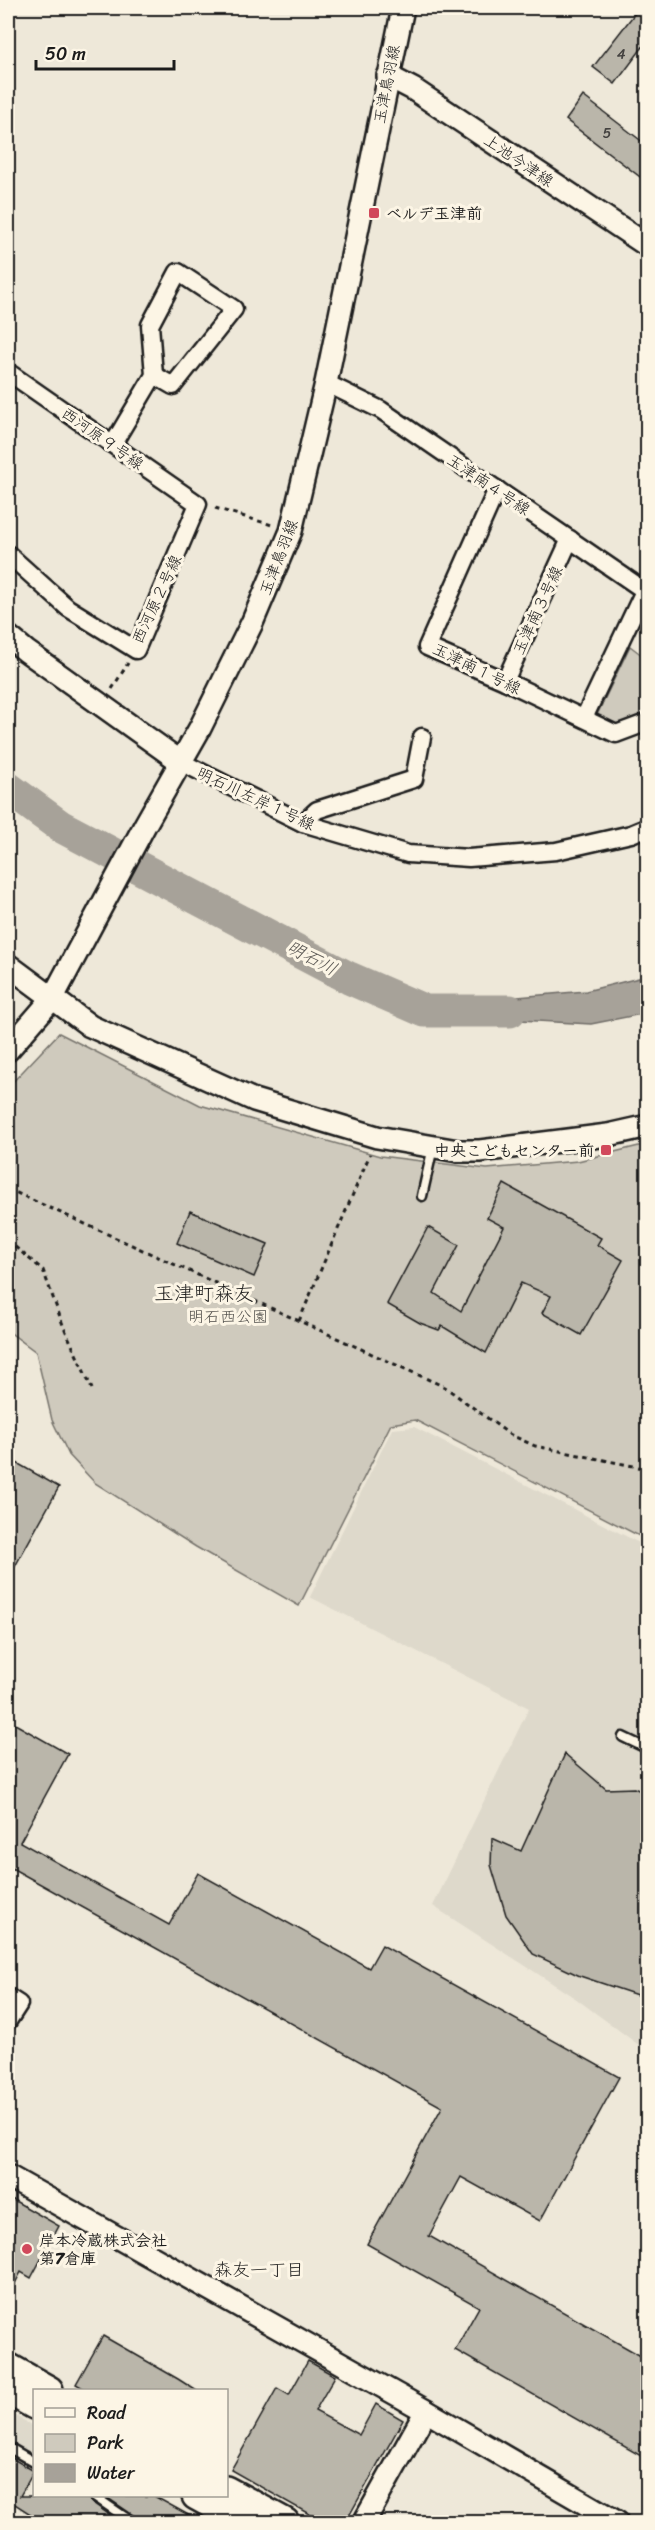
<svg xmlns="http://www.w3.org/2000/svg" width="655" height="2530" font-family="Sriracha,'Klee One',sans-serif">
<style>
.built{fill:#ded9cb}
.green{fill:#cfcabd;stroke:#76736c;stroke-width:1.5}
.water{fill:#a7a299;stroke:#6f6c67;stroke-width:1.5}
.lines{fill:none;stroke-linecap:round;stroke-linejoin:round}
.river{stroke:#a7a299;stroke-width:33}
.building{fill:#bab6aa;stroke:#1c1c1c;stroke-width:1.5}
.service-casing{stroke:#1c1c1c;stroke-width:13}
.minor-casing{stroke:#1c1c1c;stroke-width:21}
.tertiary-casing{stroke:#1c1c1c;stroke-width:26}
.trunk-casing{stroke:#1c1c1c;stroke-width:32}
.path{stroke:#1c1c1c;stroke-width:3;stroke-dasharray:4.5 4.5;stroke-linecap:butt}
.service{stroke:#fcf5e5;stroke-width:8}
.minor{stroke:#fcf5e5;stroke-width:16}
.tertiary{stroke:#fcf5e5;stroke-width:21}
.trunk{stroke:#fcf5e5;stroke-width:27}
.poi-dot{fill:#d1495b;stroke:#fcf5e5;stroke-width:2}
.labels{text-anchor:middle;stroke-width:6;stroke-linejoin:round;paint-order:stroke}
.number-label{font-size:14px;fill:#444240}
.street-label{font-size:16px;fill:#1c1c1c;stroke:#fcf5e5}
.poi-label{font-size:16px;font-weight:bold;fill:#1c1c1c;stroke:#fcf5e5;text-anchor:start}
.park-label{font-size:16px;fill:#52504c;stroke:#fcf5e5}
.water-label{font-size:18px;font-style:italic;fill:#5b5854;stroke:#fcf5e5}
.neighbourhood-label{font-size:18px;fill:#1c1c1c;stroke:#fcf5e5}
.quarter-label{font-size:20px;fill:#1c1c1c;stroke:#fcf5e5}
</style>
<rect width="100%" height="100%" fill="#eee8d9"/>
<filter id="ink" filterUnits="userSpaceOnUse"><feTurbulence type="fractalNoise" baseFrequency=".0167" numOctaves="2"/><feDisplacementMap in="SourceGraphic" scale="12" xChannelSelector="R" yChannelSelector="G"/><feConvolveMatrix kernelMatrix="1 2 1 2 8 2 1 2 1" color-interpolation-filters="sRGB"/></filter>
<g filter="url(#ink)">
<g class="built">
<path d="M414,1427L647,1547V2051L575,1998L433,1906L529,1708L310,1597L392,1429Z"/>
<path d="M8,2411L34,2427V2456L8,2441Z"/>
</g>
<g class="green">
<path d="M630,646L647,659V714L611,728L597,715Z"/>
<path d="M59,1033L200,1105L380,1156L487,1169L578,1161L647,1144V1540L415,1420L391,1424L299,1606L196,1547L95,1483L69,1455L52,1420L36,1352L8,1331V1087Z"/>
</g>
<path class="water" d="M647,976V1013L591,1024L450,1016L506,998L586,991Z"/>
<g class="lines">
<path class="river" d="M8,788L60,826L349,978L425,1011H510"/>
</g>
<g class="building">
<path d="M639,8H648V40L615,84L593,67Z"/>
<path d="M583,96L648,146V183L566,120Z"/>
<path d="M504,1184L601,1238L597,1245L623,1260L581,1335L542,1313L551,1296L521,1283L486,1353L442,1326L439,1330L420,1323L387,1304L428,1227L459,1245L434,1293L461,1311L504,1227L487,1218Z"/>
<path d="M190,1211L268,1244L254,1277L177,1243Z"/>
<path d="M8,1458L59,1487L8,1579Z"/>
<path d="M8,1720L68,1754L20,1842L169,1925L198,1873L369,1968L382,1945L619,2077L540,2221L461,2177L429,2236L648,2360V2460L455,2350L479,2307L367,2244L442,2107L8,1866Z"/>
<path d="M565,1754L606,1789L634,1788L648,1794V1994L637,1995L580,1976L533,1954L506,1915L491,1865L492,1838L521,1851Z"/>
<path d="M8,2197L59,2226L31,2278L21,2272L8,2297Z"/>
<path d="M103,2336L178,2379L197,2391H88L76,2384Z"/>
<path d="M308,2361L335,2376L315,2411L359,2435L376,2404L403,2420L345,2523H325L231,2470L277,2388L289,2395Z"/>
<path d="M8,2456L34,2471L20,2496H88L90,2501L121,2523H27L32,2515L15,2504L8,2516Z"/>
<path d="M105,2496H154L203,2523H138L136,2517Z"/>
</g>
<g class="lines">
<defs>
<g id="service">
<path d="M422,1196L433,1147"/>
<path d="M623,1737L648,1749"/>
<path d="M8,2447L34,2462"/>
<path d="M94,2496L132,2522"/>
</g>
<g id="minor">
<path d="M8,372L198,504L136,650L68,608L8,554"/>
<path d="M326,383L381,410L648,593"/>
<path d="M113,444L154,375L150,325L178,272L234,309L173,386L154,375"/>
<path d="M497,489L427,647L505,681L616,734L648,722"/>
<path d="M505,681L570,539"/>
<path d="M584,718L644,591"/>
<path d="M181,762L303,823L408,854L469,858L556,851L631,834L648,827"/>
<path d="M303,823L317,810L414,779L422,737"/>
<path d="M8,1997L19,2004L8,2021"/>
</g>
<g id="tertiary">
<path d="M388,76L413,89L648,246"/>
<path d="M8,636L26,651L181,762"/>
<path d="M8,965L90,1026L254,1100L377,1137L458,1151H480L608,1135L648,1126"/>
<path d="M8,1050L52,999L145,825L200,728L252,623L291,531L326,383L403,8"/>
<path d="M8,2176L426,2411L617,2522"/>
<path d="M364,2522L426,2411"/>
</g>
<g id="trunk">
<path d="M8,2367L49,2390"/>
<path d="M8,2390L34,2405"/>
<path d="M226,2490L285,2522"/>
<path d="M196,2496L244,2522"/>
</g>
</defs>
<use href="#service" class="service-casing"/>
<use href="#minor" class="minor-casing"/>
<use href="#tertiary" class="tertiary-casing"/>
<use href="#trunk" class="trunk-casing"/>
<g class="path">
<path d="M215,508L272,525"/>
<path d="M112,689L128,663"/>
<path d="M8,1189L445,1387L509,1434L535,1446L648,1469"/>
<path d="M8,1241L43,1270L63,1325L92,1389"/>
<path d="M299,1321L370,1154"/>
</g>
<use href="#service" class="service"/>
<use href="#minor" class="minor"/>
<use href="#tertiary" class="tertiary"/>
<use href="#trunk" class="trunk"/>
</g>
</g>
<g class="poi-dot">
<rect x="368" y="207" width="12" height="12" rx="3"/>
<rect x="600" y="1144" width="12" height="12" rx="3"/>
<circle cx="27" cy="2249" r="6"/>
</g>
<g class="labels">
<g class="number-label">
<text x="621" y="59">4</text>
<text x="607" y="138">5</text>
</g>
<g class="street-label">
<text transform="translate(386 84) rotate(-79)" y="6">玉津鳥羽線</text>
<text transform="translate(519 160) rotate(34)" y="6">上池今津線</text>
<text transform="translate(103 438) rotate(35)" y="6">西河原９号線</text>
<text transform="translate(489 484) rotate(34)" y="6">玉津南４号線</text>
<text transform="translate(278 557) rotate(-69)" y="6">玉津鳥羽線</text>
<text transform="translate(156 599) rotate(-65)" y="6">西河原２号線</text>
<text transform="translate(537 610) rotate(-65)" y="6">玉津南３号線</text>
<text transform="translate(477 668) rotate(26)" y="6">玉津南１号線</text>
<text transform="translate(256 798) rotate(25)" y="6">明石川左岸１号線</text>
</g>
<g class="poi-label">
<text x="386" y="219">ベルデ玉津前</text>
<text x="594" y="1156" text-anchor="end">中央こどもセンター前</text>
<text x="39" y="2246">岸本冷蔵株式会社<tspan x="39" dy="18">第7倉庫</tspan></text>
</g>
<g class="park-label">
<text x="228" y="1322">明石西公園</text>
</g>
<g class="water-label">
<text transform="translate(312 958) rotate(28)" y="6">明石川</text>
</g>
<g class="neighbourhood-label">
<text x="259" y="2276">森友一丁目</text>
</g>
<g class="quarter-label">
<text x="204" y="1300">玉津町森友</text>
</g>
</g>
<rect width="655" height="2530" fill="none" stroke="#fcf5e5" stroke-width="30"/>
<rect x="15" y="15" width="625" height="2500" fill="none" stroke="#1c1c1c" stroke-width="2" filter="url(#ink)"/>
<rect x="33" y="2389" width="195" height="108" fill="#fcf5e5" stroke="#a29e95" stroke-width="1.5"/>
<rect x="45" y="2408" width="30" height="9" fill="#fcf5e5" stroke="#a29e95" stroke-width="1.5"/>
<text x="87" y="2419" font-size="18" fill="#1c1c1c">Road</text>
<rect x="45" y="2434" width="30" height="18" fill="#cfcabd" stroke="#a29e95" stroke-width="1.5"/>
<text x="87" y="2449" font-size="18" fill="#1c1c1c">Park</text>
<rect x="45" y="2464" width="30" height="18" fill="#a7a299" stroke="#a29e95" stroke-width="1.5"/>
<text x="87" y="2479" font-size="18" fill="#1c1c1c">Water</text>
<path d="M36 60v9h138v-9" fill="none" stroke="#1c1c1c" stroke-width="3"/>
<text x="45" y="60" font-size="18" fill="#1c1c1c" stroke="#fcf5e5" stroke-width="4.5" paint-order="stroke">50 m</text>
</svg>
